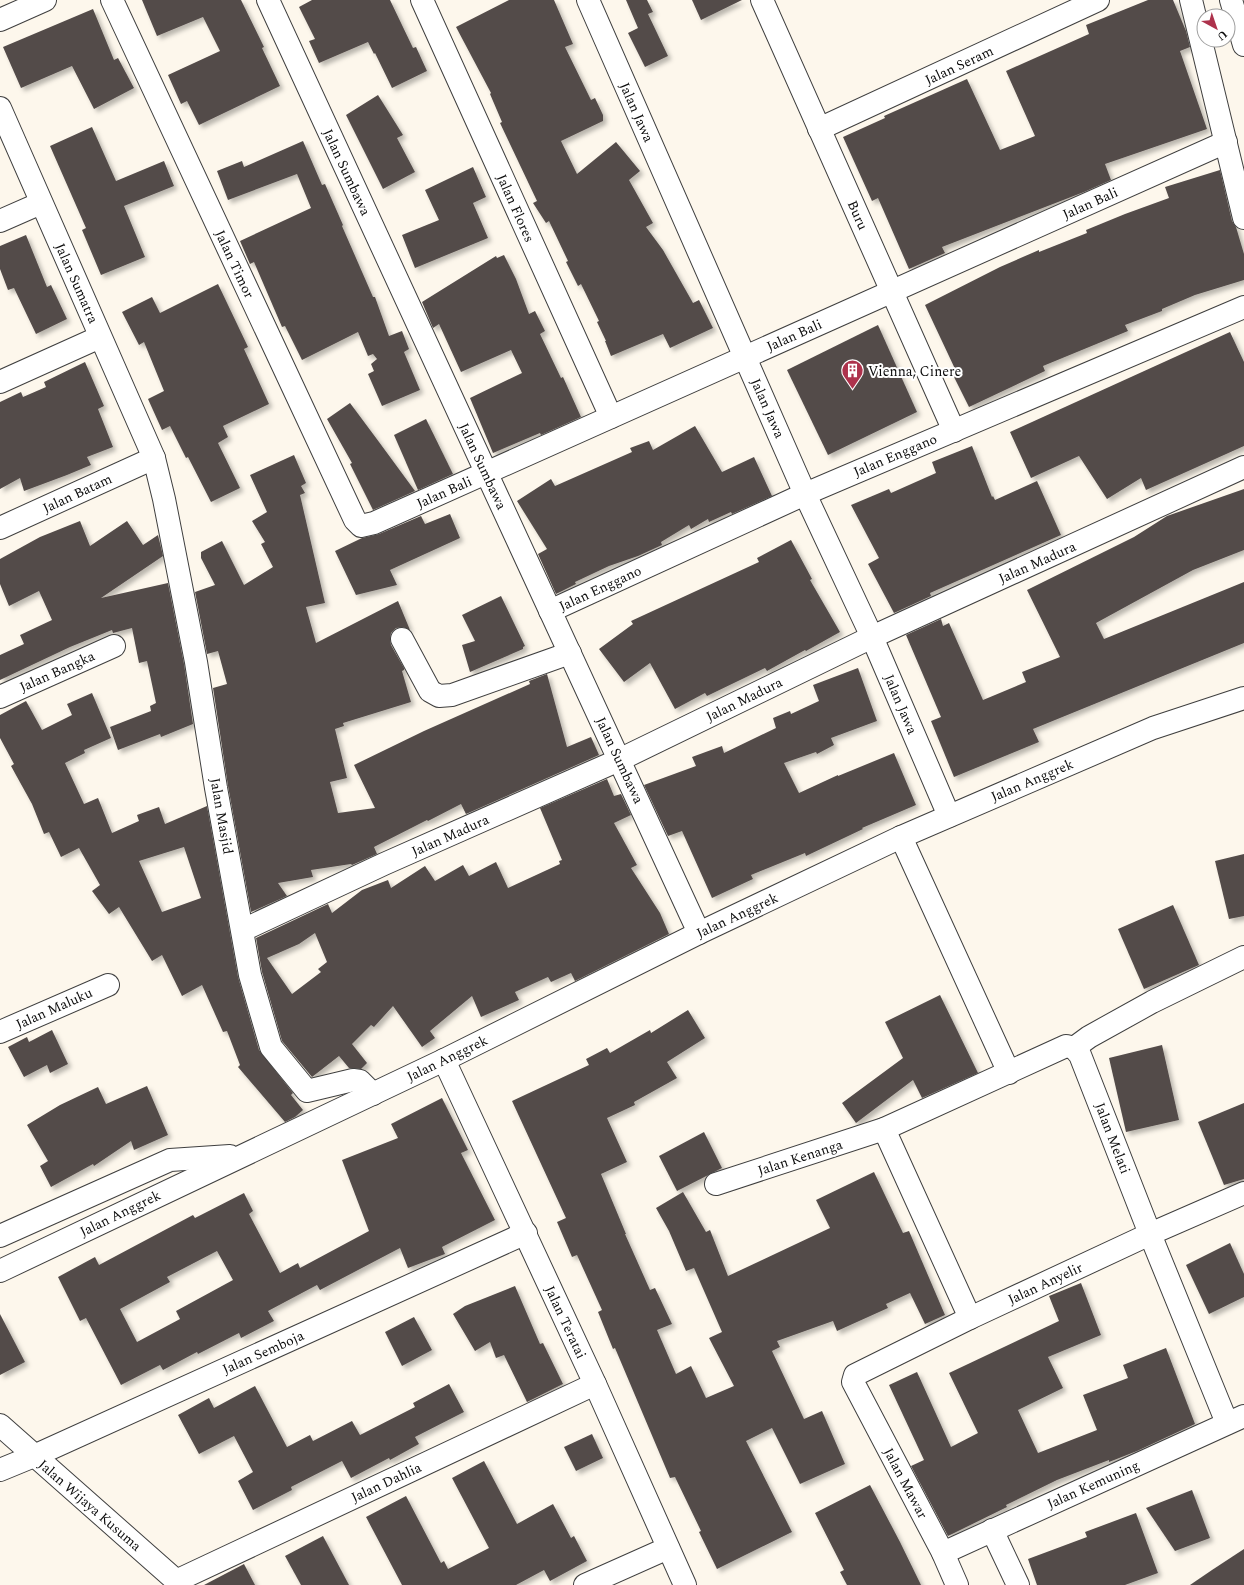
<svg xmlns="http://www.w3.org/2000/svg" width="1244" height="1585" font-family="Spectral,serif">
<style>
.building{fill:#534b49;fill-rule:evenodd;filter:url(#shadow)}
.lines{fill:none;stroke-linecap:round;stroke-linejoin:round}
.minor-casing{stroke:#3f3f3f;stroke-width:24}
.minor{stroke:#fff;stroke-width:22}
.labels{text-anchor:middle;stroke-width:4;stroke-linejoin:round;paint-order:stroke}
.street-label{font-size:14px;fill:#0c0c0c;stroke:#fff}
.poi-label{font-size:14px;fill:#0c0c0c;stroke:#fff;text-anchor:start}
</style>
<defs>
<filter id="shadow"><feDropShadow dx="3.5" dy="3.5" stdDeviation="2" flood-color="#0004"/></filter>
</defs>
<rect width="100%" height="100%" fill="#fdf7ec"/>
<g class="building">
<path d="M142,0H241L264,47L262,48L280,86L199,125L187,101L181,104L168,75L220,51L203,17L157,36Z"/>
<path d="M312,0H390L413,48L416,47L427,71L392,88L375,53L374,54L368,42L319,63L309,41L315,39L299,7Z"/>
<path d="M509,0H554L573,44L565,47L591,100L595,98L603,115V121L561,141L577,174L616,142L640,171L629,180L653,223L646,227L663,250L693,303L699,300L713,328L670,348L663,334L611,356L605,341H606L597,322L599,321L581,284L578,286L566,262L568,261L549,221L546,223L533,203L537,201L500,123L502,122L490,94L491,93L456,27Z"/>
<path d="M626,0H647L653,12L648,14L668,56L645,67L628,33L638,28Z"/>
<path d="M692,0H742L701,20Z"/>
<path d="M1148,0H1173L1186,31L1190,47L1180,51L1207,129L1105,164L1111,180L1084,192L942,247L945,253L909,269L878,198L872,201L843,137L885,118L884,116L967,79L1000,150L1035,136L1006,71L1089,34L1086,25Z"/>
<path d="M93,9L114,60L118,58L134,88L94,109L72,66L21,88L3,47Z"/>
<path d="M378,95L403,135L397,138L415,172L383,189L346,115Z"/>
<path d="M92,127L116,181L164,161L174,186L124,206L145,257L101,275L82,230L86,228L50,146Z"/>
<path d="M303,141L322,185L325,184L343,225L342,226L373,297H375L389,336L402,331L409,349L404,352L420,390L382,406L368,374L374,371L371,364L377,359L373,354L368,356L358,332L302,360L285,326L282,327L254,262L250,264L240,241L311,208L297,174L228,200L217,171L242,161L244,167Z"/>
<path d="M473,167L486,197L473,203L488,238L415,268L402,235L439,220L425,190Z"/>
<path d="M1220,170L1232,221L1236,227L1244,254V280L1195,295L1162,309V311L1125,325L1128,331L1043,366L1045,371L969,407L952,373L956,371L925,305L1000,267L1039,250V252L1087,233L1086,230L1125,214L1169,198L1165,187Z"/>
<path d="M26,235L47,287L51,285L67,319L36,334L14,288L8,290L0,269V246Z"/>
<path d="M504,255L516,279L529,314L535,311L545,331L540,334L561,378L563,377L581,417L541,435L540,433L493,453L470,398L522,373L511,350L461,372L439,324L433,328L422,302L496,256L497,258Z"/>
<path d="M218,284L248,347L244,349L269,404L223,426L228,437L218,443L240,488L211,502L188,457L186,458L170,426L162,430L148,399L164,391L144,342L139,345L122,312L152,297L160,313Z"/>
<path d="M878,325L917,412L828,455L787,370Z"/>
<path d="M1230,332L1244,362V446L1146,490L1141,478L1107,499L1079,456L1031,478L1010,432Z"/>
<path d="M85,362L104,406L98,409L113,447L87,457L91,465L67,475L24,491L20,478L0,489V402L21,392L23,397L46,387L44,382Z"/>
<path d="M350,403L379,442L415,491L373,510L350,464L352,463L327,419Z"/>
<path d="M426,419L453,474L418,490L394,435Z"/>
<path d="M695,426L722,472L754,457L772,496L732,514L731,512L709,522L708,519L691,529L689,525L661,542L662,545L638,556L609,566L575,582L576,584L556,594L538,554L547,549L517,501L551,479L555,486L632,452L630,448L649,441L653,450Z"/>
<path d="M972,446L992,497L993,496L995,500L1037,481L1061,535L930,593L931,596L894,613L868,564L879,558L851,505L889,489L891,493L936,473L932,462Z"/>
<path d="M294,455L306,483L301,486L305,493L300,495L325,603L306,607L316,643L398,601L410,630L403,627L396,628L391,633L390,639L391,645L404,668V670L402,671L411,702L343,723L344,726L335,729L347,778L330,782L338,813L375,808L354,765L424,731L530,684L529,681L547,674L567,747L591,737L599,755L466,814L461,804L428,821L427,820L374,847L377,854L352,865L351,864L311,870L313,877L278,883L287,896L251,912L228,786L213,688L227,684L218,651L207,654L195,592L215,585L201,558V552L222,541L244,585L273,567L261,544L265,542L252,521L267,512L250,475Z"/>
<path d="M1244,489V550L1193,570L1096,623L1104,639L1244,582V643L1033,729L1039,742L954,777L931,721L941,717L906,635L941,619L943,626L949,623L983,700L1026,682L1022,672L1060,657L1027,590L1134,537L1167,516Z"/>
<path d="M450,514L460,538L390,570L397,585L356,595L335,551L362,538L379,534L421,516L425,524Z"/>
<path d="M80,521L90,546L127,521L143,545L158,535L163,556L101,598L168,583L184,664L193,724L161,737L160,734L118,750L110,727L151,711L150,706L156,703L147,661L139,663L132,628L113,633L112,630L70,647L0,680V655L24,644L20,635L52,620L39,591L9,606L0,584V559L40,537Z"/>
<path d="M791,540L812,579L810,580L840,632L806,651L805,650L767,671L765,668L707,696L705,693L675,709L650,663L624,682L599,649L633,624L631,621L759,562L757,558Z"/>
<path d="M501,596L525,646L523,647V649L470,672L462,645L475,641L462,615Z"/>
<path d="M858,668L877,721L831,738L834,745L817,754L816,752L784,763L799,793L838,775V776L894,753L916,805L862,828L863,829L806,856L805,853L751,875L753,879L712,898L682,831L668,836L644,785L696,766L692,757L722,746L724,753L776,728L773,718L790,711L791,714L819,701L813,685Z"/>
<path d="M92,693L111,738L84,750L85,753L65,763L84,804L98,798L112,833L139,821L137,815L159,807L165,824L207,806L238,977L259,1050L293,1093L291,1095L303,1110L295,1117L285,1122L238,1067L240,1065L227,1031L223,1032L202,985L182,996L162,955L152,961L119,907L109,914L92,891L100,885L79,848L61,857L49,832L44,834L32,804L11,766L14,764L0,738V715L26,701L42,730L72,715L67,704ZM184,847L201,898L162,912L139,861Z"/>
<path d="M607,779L614,796L621,794L631,815L614,823L637,865L631,868L660,913L669,934L575,981L571,973L551,982L548,977L515,992L519,1000L481,1017L472,996L430,1031L435,1038L422,1047L393,1006L374,1027L371,1025L352,1044L367,1063L361,1069L349,1068L339,1056L312,1077L282,1041L262,972L256,938L328,904L332,913L362,890L388,880L391,888L425,866L435,881L463,865L469,876L496,862L508,888L560,864L559,861L562,860L540,808ZM315,933L327,962L318,969L321,972L292,994L267,958L299,944Z"/>
<path d="M1244,854V916L1229,919L1215,861Z"/>
<path d="M1173,905L1199,965L1144,989L1118,929Z"/>
<path d="M940,995L978,1073L922,1098L913,1080L856,1123L842,1103L903,1058L885,1022Z"/>
<path d="M688,1010L705,1038L667,1062L677,1078L634,1102L635,1105L607,1118L627,1162L601,1174L626,1234H625L650,1290L655,1288L672,1324L657,1330L676,1374L691,1366L706,1398L734,1386L709,1338L722,1332L694,1268L686,1271L669,1231L656,1208L683,1192L706,1232L710,1230L728,1276L830,1228L816,1200L874,1172L903,1233L909,1231L945,1315L925,1324L910,1293L886,1304L888,1308L837,1331L833,1321L777,1341L780,1347L772,1351L804,1419L822,1411L845,1464L800,1484L772,1428L746,1441L792,1532L717,1569L699,1532L701,1531L675,1477L670,1478L615,1348L613,1349L598,1312L602,1310L577,1255L572,1257L557,1222L566,1218L512,1101L589,1065L586,1059L607,1048L610,1053L650,1030L651,1033Z"/>
<path d="M52,1030L68,1064L50,1073L47,1065L24,1077L8,1047L27,1037L29,1042Z"/>
<path d="M1162,1045L1179,1120L1126,1132L1109,1058Z"/>
<path d="M147,1086L168,1135L134,1150L131,1141L94,1166L93,1164L51,1187L40,1166L48,1161L27,1125L60,1105L98,1087L106,1104Z"/>
<path d="M442,1098L468,1150L461,1153L495,1220L442,1247L445,1254L408,1268L400,1248L320,1290L317,1285L268,1311L274,1321L241,1338L239,1333L198,1354L197,1352L163,1370L160,1365L121,1385L86,1318L80,1321L58,1277L95,1257L99,1265L193,1215L195,1218L244,1193L253,1211L249,1214L280,1273L298,1263L300,1268L369,1231L342,1160L398,1138L391,1124ZM217,1251L233,1280L176,1311L180,1319L137,1342L120,1309L170,1282L167,1277Z"/>
<path d="M1244,1103V1179L1224,1185L1198,1122Z"/>
<path d="M704,1132L722,1168L677,1191L659,1156Z"/>
<path d="M1230,1243L1244,1274V1297L1209,1314L1186,1265Z"/>
<path d="M1081,1283L1101,1335L1048,1357L1063,1388L1018,1410L1038,1453L1097,1430L1083,1395L1128,1378L1123,1365L1166,1348L1195,1424L1137,1451L1109,1462V1460L1057,1480L1006,1505L1007,1507L948,1536L911,1466L924,1460L889,1385L917,1372L951,1447L978,1433L949,1373L1059,1321L1049,1296Z"/>
<path d="M515,1286L540,1344L543,1343L563,1384L527,1402L504,1355L496,1358L490,1342L475,1351L453,1314L465,1306Z"/>
<path d="M0,1314L25,1362L0,1375Z"/>
<path d="M414,1317L432,1350L402,1366L385,1332Z"/>
<path d="M449,1384L464,1412L415,1437L419,1444L390,1460L389,1458L351,1478L342,1461L291,1487L292,1490L253,1510L238,1481L253,1472L234,1436L199,1454L178,1415L209,1398L214,1408L255,1386L287,1447L310,1435L313,1441L352,1421L360,1435L415,1407L413,1403Z"/>
<path d="M592,1434L603,1458L576,1471L564,1447Z"/>
<path d="M484,1461L517,1524L553,1504L571,1538L574,1536L587,1561L550,1581L544,1570L516,1585H402L366,1517L406,1496L441,1563L444,1561L448,1569L489,1548L452,1478Z"/>
<path d="M870,1485L900,1542L921,1585H847L840,1572L844,1570L815,1513Z"/>
<path d="M1192,1490L1210,1538L1175,1551L1146,1508Z"/>
<path d="M1136,1513L1158,1573L1125,1585H1037L1028,1559L1087,1537L1085,1532Z"/>
<path d="M323,1536L349,1585H301L285,1556Z"/>
<path d="M1244,1549V1585H1190L1212,1570Z"/>
<path d="M244,1564L255,1585H204Z"/>
</g>
<g class="lines">
<defs>
<g id="minor">
<path d="M112,0L355,520L361,526L374,523L1226,142"/>
<path d="M268,0L699,933"/>
<path d="M422,0L611,417"/>
<path d="M588,0L805,494L872,637L949,816"/>
<path d="M762,0L954,431"/>
<path d="M1191,0L1244,218"/>
<path d="M1231,0L1244,45"/>
<path d="M0,20L45,0"/>
<path d="M0,108L154,458L164,499L196,662L216,788L250,975L271,1047L307,1091L353,1080L360,1081L373,1094"/>
<path d="M819,129L1098,0"/>
<path d="M0,221L41,203"/>
<path d="M0,382L100,337"/>
<path d="M0,528L154,458"/>
<path d="M550,611L805,494L1244,307"/>
<path d="M402,639L430,691L439,696L452,695L570,653"/>
<path d="M0,697L114,646"/>
<path d="M901,837L1009,1073"/>
<path d="M243,930L384,864L619,760L872,637L1244,467"/>
<path d="M0,1032L108,985"/>
<path d="M1074,1048L1089,1037L1152,1002L1244,957"/>
<path d="M444,1060L595,1384L685,1585"/>
<path d="M884,1129L970,1318"/>
<path d="M716,1184L884,1129L1066,1046L1074,1048L1080,1055L1150,1234L1227,1423"/>
<path d="M0,1236L170,1160L230,1156"/>
<path d="M0,1271L444,1060L699,933L901,837L1153,728L1244,698"/>
<path d="M0,1425L181,1585"/>
<path d="M0,1470L34,1456L526,1233"/>
<path d="M992,1530L1018,1585"/>
<path d="M943,1553L1244,1416"/>
<path d="M176,1581L595,1384"/>
<path d="M585,1585L668,1548"/>
<path d="M957,1585L943,1553L853,1382L855,1375L970,1318L1150,1234L1244,1193"/>
</g>
</defs>
<use href="#minor" class="minor-casing"/>
<use href="#minor" class="minor"/>
</g>
<defs>
<symbol id="building-pin" viewBox="-11 -11 22 30"><path d="M0 17L-7.5 6A9.5 9.5 0 1 1 7.5 6Z" fill="#ad324c" stroke="#fff"/><path d="M-4-6H4V6H1V3H-1V6H-4ZM-2.5-4.3h1.7v1.8h-1.7ZM.8-4.3h1.7v1.8H.8ZM-2.5-1h1.7V.8h-1.7ZM.8-1h1.7V.8H.8Z" fill="#fff"/></symbol>
</defs>
<g fill-rule="evenodd">
<use href="#building-pin" x="840" y="358" width="25" height="34"/>
</g>
<g class="labels">
<g class="street-label">
<text transform="translate(959 65) rotate(-25)" y="5">Jalan Seram</text>
<text transform="translate(637 112) rotate(66)" y="5">Jalan Jawa</text>
<text transform="translate(347 172) rotate(65)" y="5">Jalan Sumbawa</text>
<text transform="translate(1090 203) rotate(-24)" y="5">Jalan Bali</text>
<text transform="translate(516 208) rotate(66)" y="5">Jalan Flores</text>
<text transform="translate(858 215) rotate(66)" y="5">Buru</text>
<text transform="translate(235 264) rotate(65)" y="5">Jalan Timor</text>
<text transform="translate(77 283) rotate(66)" y="5">Jalan Sumatra</text>
<text transform="translate(794 335) rotate(-24)" y="5">Jalan Bali</text>
<text transform="translate(768 408) rotate(66)" y="5">Jalan Jawa</text>
<text transform="translate(895 455) rotate(-23)" y="5">Jalan Enggano</text>
<text transform="translate(483 466) rotate(65)" y="5">Jalan Sumbawa</text>
<text transform="translate(444 492) rotate(-24)" y="5">Jalan Bali</text>
<text transform="translate(77 493) rotate(-25)" y="5">Jalan Batam</text>
<text transform="translate(1037 562) rotate(-24)" y="5">Jalan Madura</text>
<text transform="translate(600 588) rotate(-25)" y="5">Jalan Enggano</text>
<text transform="translate(57 671) rotate(-24)" y="5">Jalan Bangka</text>
<text transform="translate(744 699) rotate(-26)" y="5">Jalan Madura</text>
<text transform="translate(901 704) rotate(67)" y="5">Jalan Jawa</text>
<text transform="translate(620 760) rotate(65)" y="5">Jalan Sumbawa</text>
<text transform="translate(1032 780) rotate(-23)" y="5">Jalan Anggrek</text>
<text transform="translate(222 816) rotate(80)" y="5">Jalan Masjid</text>
<text transform="translate(450 835) rotate(-24)" y="5">Jalan Madura</text>
<text transform="translate(737 915) rotate(-25)" y="5">Jalan Anggrek</text>
<text transform="translate(54 1008) rotate(-24)" y="5">Jalan Maluku</text>
<text transform="translate(447 1058) rotate(-26)" y="5">Jalan Anggrek</text>
<text transform="translate(1113 1138) rotate(69)" y="5">Jalan Melati</text>
<text transform="translate(800 1157) rotate(-18)" y="5">Jalan Kenanga</text>
<text transform="translate(120 1213) rotate(-26)" y="5">Jalan Anggrek</text>
<text transform="translate(1045 1283) rotate(-25)" y="5">Jalan Anyelir</text>
<text transform="translate(566 1322) rotate(65)" y="5">Jalan Teratai</text>
<text transform="translate(263 1352) rotate(-24)" y="5">Jalan Semboja</text>
<text transform="translate(386 1482) rotate(-25)" y="5">Jalan Dahlia</text>
<text transform="translate(906 1483) rotate(62)" y="5">Jalan Mawar</text>
<text transform="translate(1093 1484) rotate(-24)" y="5">Jalan Kemuning</text>
<text transform="translate(90 1505) rotate(41)" y="5">Jalan Wijaya Kusuma</text>
</g>
<g class="poi-label">
<text x="868" y="376">Vienna, Cinere</text>
</g>
</g>
<g transform="translate(1216 28) rotate(140)"><circle r="19" fill="#ffffff" stroke="#9e9e9e"/>
<path d="M0-3L7 15L0 10L-7 15Z" fill="#ad324c"/>
<text y="-6" font-size="11" font-weight="bold" text-anchor="middle" fill="#0c0c0c">U</text>
</g>
</svg>
